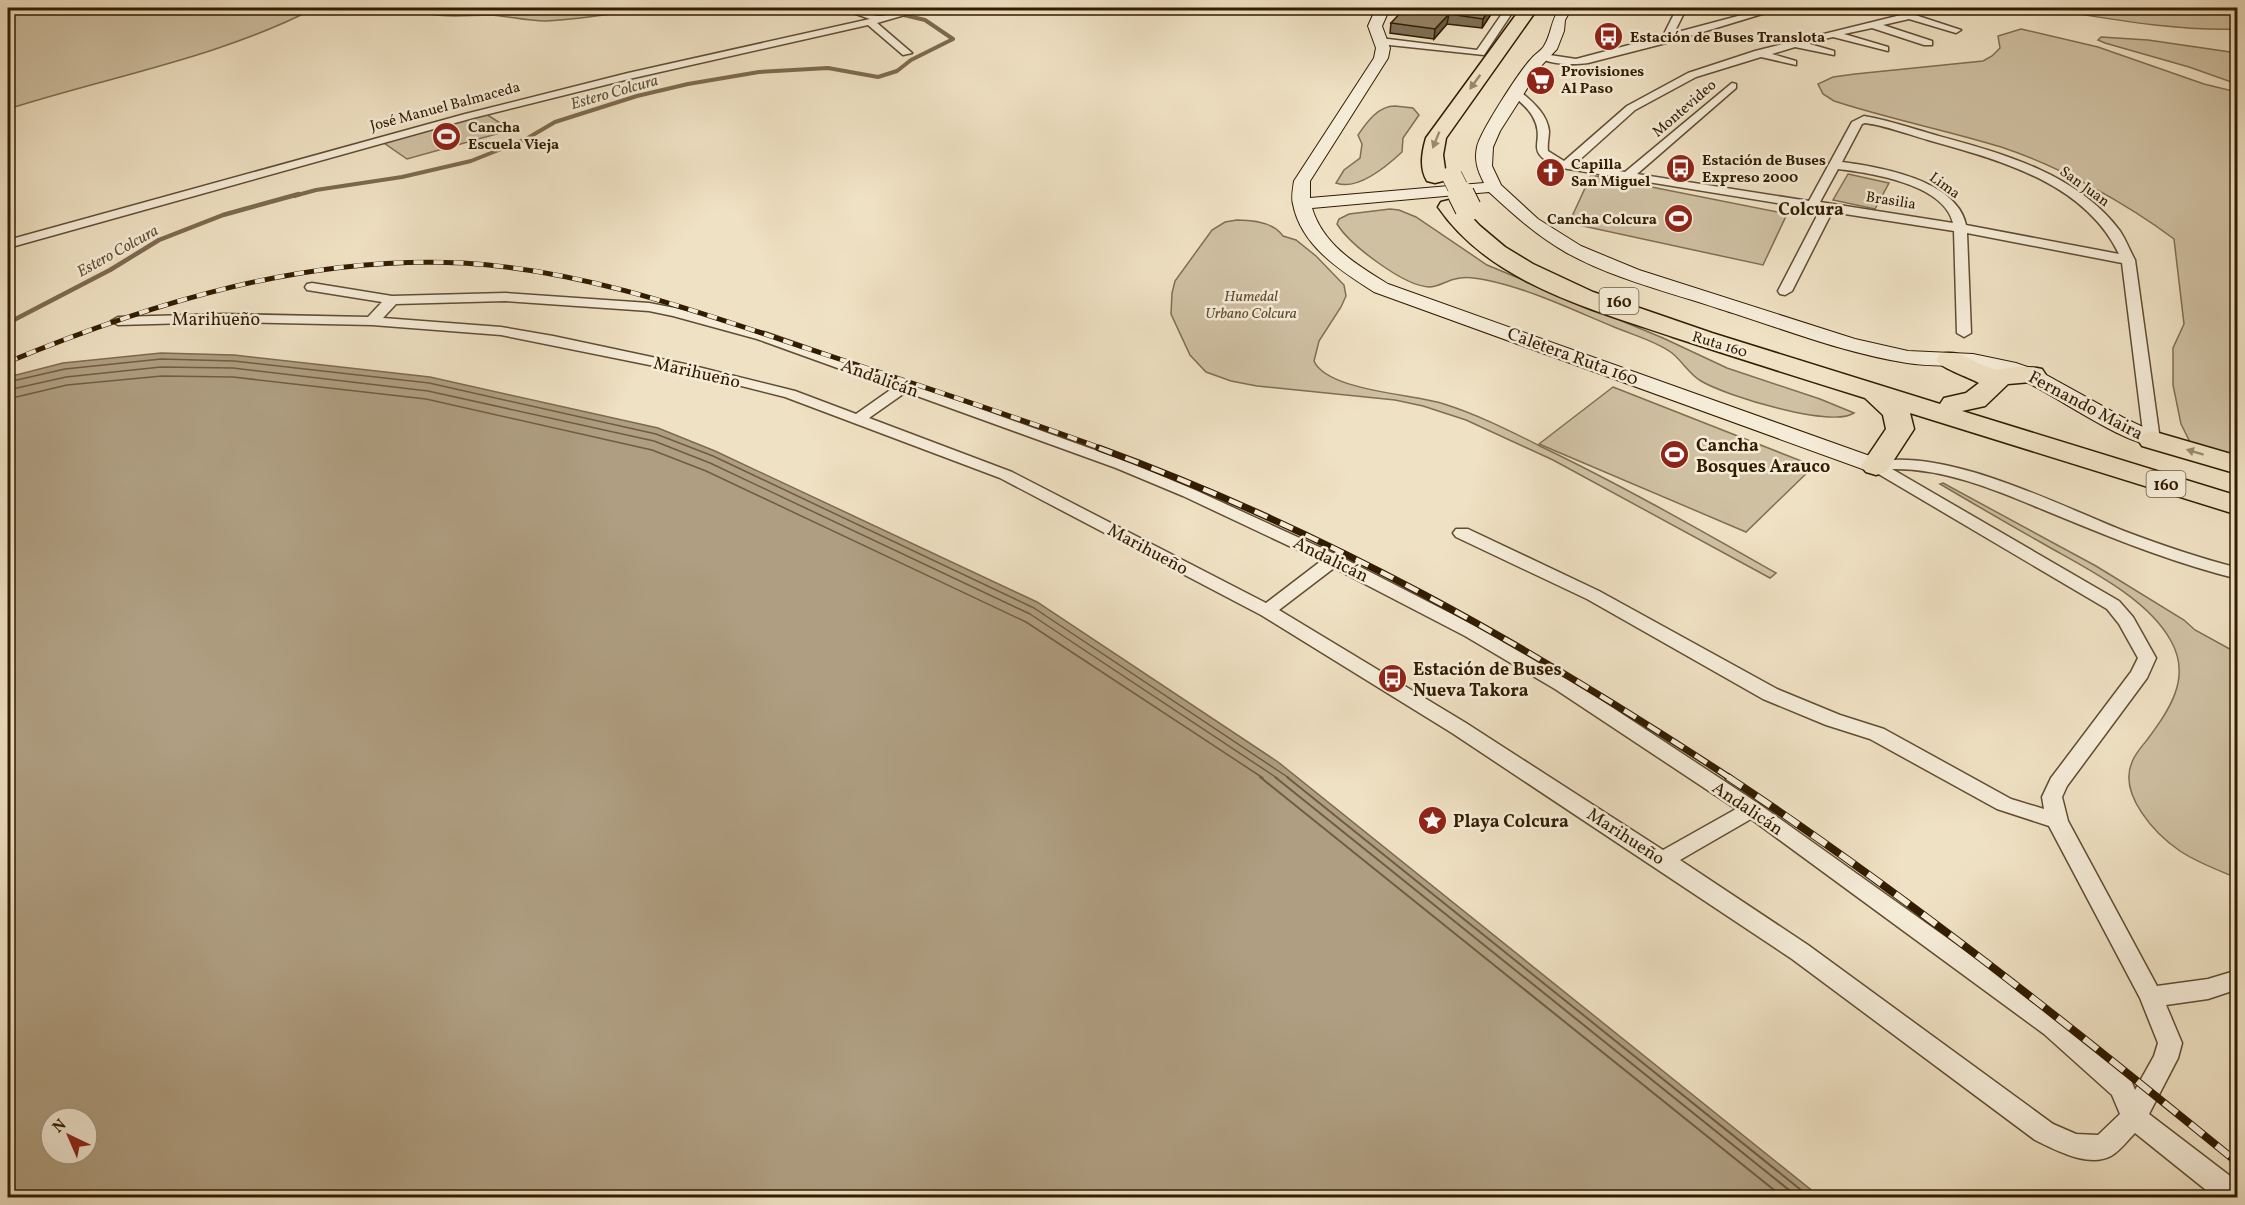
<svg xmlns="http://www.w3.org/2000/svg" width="2245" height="1205" font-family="Vollkorn,serif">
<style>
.green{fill:#cfc0a2;stroke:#806e51;stroke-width:1.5}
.water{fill:#af9e81;stroke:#7d6a4d;stroke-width:1.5;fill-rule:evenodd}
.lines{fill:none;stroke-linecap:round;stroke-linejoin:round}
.shore-far1{stroke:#705d40;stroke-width:1.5}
.shore{stroke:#705d40;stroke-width:2}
.stream-far1{stroke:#7d6a4d;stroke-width:4}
.stream{stroke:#7d6a4d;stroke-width:4.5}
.street-casing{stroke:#614d31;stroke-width:3}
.secondary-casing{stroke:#321c00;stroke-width:2}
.highway-casing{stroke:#321c00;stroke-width:3}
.street{fill:#f5ecd8;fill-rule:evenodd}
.secondary{fill:#f5ecd8;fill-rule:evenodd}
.highway{fill:#efe1c3;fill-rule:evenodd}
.rail-far2-casing{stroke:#321c00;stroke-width:5}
.rail-far1-casing{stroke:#321c00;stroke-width:7}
.rail-casing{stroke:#321c00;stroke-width:8}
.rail-far2{stroke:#f5ecd8;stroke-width:4;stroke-dasharray:10;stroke-linecap:butt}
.rail-far1{stroke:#f5ecd8;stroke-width:4.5;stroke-dasharray:14;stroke-linecap:butt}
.rail{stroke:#f5ecd8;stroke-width:6;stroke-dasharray:17;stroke-linecap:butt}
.highway-bridge-far1-casing{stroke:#321c00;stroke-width:21;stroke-linecap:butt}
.highway-bridge-casing{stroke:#321c00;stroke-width:28;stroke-linecap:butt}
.highway-bridge-far1{stroke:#efe1c3;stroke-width:20}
.highway-bridge{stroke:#efe1c3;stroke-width:26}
.wall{fill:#7f7057;stroke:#321c00;stroke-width:1.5}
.shaded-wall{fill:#685b47;stroke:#321c00;stroke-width:1.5}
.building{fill:#948265;stroke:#321c00;stroke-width:1.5}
.oneway{fill:#9a886b}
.labels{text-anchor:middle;stroke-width:5;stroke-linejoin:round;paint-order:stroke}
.far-poi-label{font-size:15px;font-weight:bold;fill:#321c00;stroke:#f5ecd8;text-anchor:start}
.far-street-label{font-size:15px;fill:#321c00;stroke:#f5ecd8}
.far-park-label{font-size:15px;font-style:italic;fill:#614d31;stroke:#f5ecd8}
.far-water-label{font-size:16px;font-style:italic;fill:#645034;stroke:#f5ecd8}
.shield{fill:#f5ecd8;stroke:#6c5a41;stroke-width:1.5}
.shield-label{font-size:16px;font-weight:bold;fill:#321c00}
.far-quarter-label{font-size:18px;font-weight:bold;fill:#321c00;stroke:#f5ecd8}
.street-label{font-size:18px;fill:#321c00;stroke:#f5ecd8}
.poi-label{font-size:18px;font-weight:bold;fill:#321c00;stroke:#f5ecd8;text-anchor:start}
</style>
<rect width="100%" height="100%" fill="#efe1c3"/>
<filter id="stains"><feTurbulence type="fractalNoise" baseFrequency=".00333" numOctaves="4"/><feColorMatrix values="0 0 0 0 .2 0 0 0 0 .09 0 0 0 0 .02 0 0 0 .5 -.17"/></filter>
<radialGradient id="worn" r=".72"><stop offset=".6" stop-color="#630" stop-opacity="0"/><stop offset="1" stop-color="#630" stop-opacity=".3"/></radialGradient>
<g class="green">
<path d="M8,8H315C218,58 111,76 8,109Z"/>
<path d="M413,8H750C720,19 689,8 659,9C621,11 583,20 545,21C526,21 508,16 490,15C465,15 437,20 413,8Z"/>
<path d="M2041,8H2237V29C2171,31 2106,18 2041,8Z"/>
<path d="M2021,29L2098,47L2204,84L2237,92V465L2192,446L2181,424L2173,385V348L2184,324L2174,239C2126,203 2059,166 2001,147C1946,130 1889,119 1834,101L1823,94L1818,84L1833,77L1855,74L1983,61L1992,56L2000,48L1998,36Z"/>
<path d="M2101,37L2148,40L2237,53V84L2189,67L2105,43L2098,40Z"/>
<path d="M1395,106L1413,108L1419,115L1403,138L1402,152C1387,166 1357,191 1336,183L1344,170L1360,158L1362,144L1358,135C1367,122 1378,106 1395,106Z"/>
<path d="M486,114L511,130L407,159L384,143Z"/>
<path d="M1848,174L1889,183L1875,209L1833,200Z"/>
<path d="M1591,175L1787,214L1763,265L1569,223Z"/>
<path d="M1390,209L1399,210L1416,217L1487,265L1663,338L1727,368L1820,399L1854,413C1831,428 1726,396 1701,381C1689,374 1683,362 1672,353C1656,341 1633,335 1614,327C1573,310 1530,289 1486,280C1477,278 1464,276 1455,279C1446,281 1438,287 1429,287C1404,286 1350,245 1337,224L1339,219L1349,214Z"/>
<path d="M1237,220C1253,220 1274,223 1283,236L1296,240L1316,256L1344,285L1346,296L1341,307L1319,341L1314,361C1327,391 1414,394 1444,404C1479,415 1512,432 1544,448C1623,486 1700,530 1776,573L1770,578L1553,460L1466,420L1423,406L1395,400L1257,386L1231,381L1206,372L1190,355L1171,314L1172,293L1175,281L1212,230L1225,222Z"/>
<path d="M1613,387L1814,466L1746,532L1539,444Z"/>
<path d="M1943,483L2096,566L2184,620L2195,630L2237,653V878C2218,870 2198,863 2180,851C2155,834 2118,794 2132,762C2135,754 2142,746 2147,740C2169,710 2192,678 2171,641C2147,597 2085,568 2042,543C2008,524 1974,504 1940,484Z"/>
</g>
<path class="water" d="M161,353L234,355L430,377L658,428L715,451L1037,602L1278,762L1820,1197H8V377L63,363ZM51,1118H87V1154H51Z"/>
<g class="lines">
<g class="shore-far1">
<path d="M8,382L65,369L161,359L234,361L429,383L656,434L713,456L1034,608L1289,778"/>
<path d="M8,390L66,377L161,367L233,368L428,391L654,441L710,463L1030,614L1277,778"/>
<path d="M8,399L67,385L162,376L233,377L426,399L652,450L706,471L1026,622L1263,778"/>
</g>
<g class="shore">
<path d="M1260,777L1784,1198"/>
<path d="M1275,777L1799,1198"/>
<path d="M1287,777L1811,1198"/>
</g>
<path class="stream-far1" d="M294,196L316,190L402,177L471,161L526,139L555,122L637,96L688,84L759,72L828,68L878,77L897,71L911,60L953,39L925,20L874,8"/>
<path class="stream" d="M8,323L110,270L159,240L223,215L299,194"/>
<defs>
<g id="street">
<path d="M839,8C854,6 867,16 881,16C895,15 908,8 923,8L922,10L877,23L912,53L903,55L868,25L629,79L473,118L8,248V240L465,114L628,73L870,19Z"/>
<path d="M1506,8L1514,10L1484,55L1380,44L1375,41L1380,38L1477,50Z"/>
<path d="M1681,8H1691L1683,15L1674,33L1768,8H1782L1670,42L1588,63C1574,65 1550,65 1538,57L1543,54L1576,59L1663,36L1674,14Z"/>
<path d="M1909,13L1961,30L1956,33L1909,19L1883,25L1932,41V45H1924L1872,28L1844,34L1888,47V51L1833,37L1806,43L1834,51V55L1795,47L1772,54L1796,61V65L1761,57L1696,77L1635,110L1575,164L1625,172L1732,83L1736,84V88L1637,174L1809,201L1852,122L1864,116C1888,120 1911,128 1935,135C2001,153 2077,173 2120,231C2126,240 2130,251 2135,260L2160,440L2158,443H2146L2144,440L2122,263L1967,233L1971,333L1964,337L1957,333L1954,231L1832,212L1792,291L1785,295L1780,294L1778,291L1820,210L1562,168C1519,151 1548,144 1533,117C1528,107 1518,101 1511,93L1516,90L1520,91C1532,102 1547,113 1549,131C1549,138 1547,144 1548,151L1564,161L1627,106L1688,73L1755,51ZM1865,123C1887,126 1907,134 1928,140C1999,160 2084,182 2119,254L1966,225C1957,180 1880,167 1842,162L1862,124ZM1838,169C1871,173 1944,184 1953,223L1820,202Z"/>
<path d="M312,283L392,296L505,293L649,303L675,308L767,333L850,362L1128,462L1195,490L1339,556L1479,628L1569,679L1759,804L2062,1020L2131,1080L2135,1090L2154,1056L2158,1043L2140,998L2049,826L1997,809L1870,739L1826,725L1763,699L1587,599L1456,537L1453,533L1456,529H1468L1599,591L1777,689L1840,715L1884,729L2011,799L2044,809L2042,797L2051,778L2131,672L2138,658L2119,624L2107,609L1870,469L1868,466L1870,463C1942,445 2056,504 2124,531C2161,545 2199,558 2238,568V579C2178,564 2122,542 2066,519C2011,497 1952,468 1892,469L2119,601L2133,617L2156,658L2147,678L2067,786L2062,797L2068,821L2157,986L2208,979L2238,970V989L2208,999L2166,1005L2182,1043L2178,1058L2149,1114L2238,1182V1198H2216L2135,1133C2128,1140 2120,1151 2111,1156C2089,1168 2055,1150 2035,1140L1792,959L1452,733L1261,615L1000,478L785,397L694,374L501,335L372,325L224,322L118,325L111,321L118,317L224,314L368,317L382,302L307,290L305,287L307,284ZM505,301L649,311L673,316L757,339L893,388L856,414L795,391L694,366L553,336L501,327L383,318L396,304ZM906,392L1116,468L1183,496L1321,561L1266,603L1012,472L869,418ZM1334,568L1465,636L1555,689L1736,809L1663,850L1466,723L1279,610ZM1751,819L2044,1034L2112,1095L2120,1114L2098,1135L2076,1134L2053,1124L1808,945L1680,860Z"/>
</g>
<path id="secondary" d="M1376,8H1390L1382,26L1390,48L1388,58L1310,181V198L1484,183C1478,171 1474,161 1477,147C1480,132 1519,72 1531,59C1535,54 1541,51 1544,46C1552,33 1550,22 1560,8H1572L1565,20L1564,31L1557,49L1542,65L1500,131L1493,147L1492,166L1501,185L1538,219L1581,246L1639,270L1855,339L1908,351L1973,354L2016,363L2039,371L2124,418L2160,435L2163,440L2160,445C2130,452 2042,384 2006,373C1973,363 1940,368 1907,363C1843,353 1781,328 1720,309C1669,292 1614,279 1567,253C1537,236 1514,215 1489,192L1312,208C1323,245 1357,265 1388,284L1884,461L1887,466L1884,471L1876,473L1868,471L1374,292C1341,271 1301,246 1293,204C1291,198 1293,188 1294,181L1374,58L1376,48L1368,26Z"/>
<g id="highway">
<path d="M1521,8H1538L1446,138L1443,155L1446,176L1443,181L1435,183L1427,181C1419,168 1422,152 1426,138Z"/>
<path d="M1449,200L1457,202L1480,226L1505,247L1533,264L1593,292L1712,333L1940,404L1944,398L1966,393L1979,383C1968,377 1941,368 1936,360L1940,354C1963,349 1974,364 1994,369C1998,371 2003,368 2008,368C2019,367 2030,366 2042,369L2046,375L2042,381L2008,384L1985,406L1962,411L2238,496V515L1910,413L1914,429L1886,472L1876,475L1866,472L1861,466L1886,429L1883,415L1865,398C1801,378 1737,358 1673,337C1591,309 1490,283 1438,207L1441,202Z"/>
<path d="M2152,431L2238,456V474L2142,446L2138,440L2142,434Z"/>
</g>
</defs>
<use href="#street" class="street-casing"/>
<use href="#secondary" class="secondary-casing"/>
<use href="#highway" class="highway-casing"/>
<use href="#street" class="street"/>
<use href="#secondary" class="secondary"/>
<use href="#highway" class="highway"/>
<defs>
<path id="rail-far2" d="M8,362C151,303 306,255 463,263C582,270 693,310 806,348C905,381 1005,413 1103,449"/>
<path id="rail-far1" d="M1099,448C1324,530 1531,647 1730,778"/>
<path id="rail" d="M1728,777C1906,895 2073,1028 2238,1163"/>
</defs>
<use href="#rail-far2" class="rail-far2-casing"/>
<use href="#rail-far1" class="rail-far1-casing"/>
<use href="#rail" class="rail-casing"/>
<use href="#rail-far2" class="rail-far2"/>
<use href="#rail-far1" class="rail-far1"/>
<use href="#rail" class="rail"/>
<defs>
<path id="highway-bridge-far1" d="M1452,176L1462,196"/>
<path id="highway-bridge" d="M1461,194L1468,208"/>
</defs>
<use href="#highway-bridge-far1" class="highway-bridge-far1-casing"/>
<use href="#highway-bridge" class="highway-bridge-casing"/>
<use href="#highway-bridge-far1" class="highway-bridge-far1"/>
<use href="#highway-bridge" class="highway-bridge"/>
</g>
<path class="wall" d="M1495,8L1482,28L1447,24L1434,39L1390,33L1391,23Z"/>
<g class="shaded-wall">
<path d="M1490,8H1495L1482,28L1483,19Z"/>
<path d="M1449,14L1447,24L1434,39L1435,29Z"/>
</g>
<path class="building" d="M1405,8H1490L1483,19L1449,14L1435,29L1391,23Z"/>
<defs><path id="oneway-solid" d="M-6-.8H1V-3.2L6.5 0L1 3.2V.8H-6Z" transform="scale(1.5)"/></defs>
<g class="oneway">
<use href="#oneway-solid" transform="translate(1475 82) rotate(126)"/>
<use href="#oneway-solid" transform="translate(1436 140) rotate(112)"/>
<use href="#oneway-solid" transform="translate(2195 452) rotate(-163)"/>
</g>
<defs>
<symbol id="bus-disc" viewBox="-11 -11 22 22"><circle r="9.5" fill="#8f2418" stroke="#f5ecd8"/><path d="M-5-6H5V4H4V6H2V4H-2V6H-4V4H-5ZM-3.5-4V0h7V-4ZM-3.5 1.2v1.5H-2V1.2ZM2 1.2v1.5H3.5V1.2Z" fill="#fff"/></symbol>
<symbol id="supermarket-disc" viewBox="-11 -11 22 22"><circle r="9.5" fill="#8f2418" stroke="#f5ecd8"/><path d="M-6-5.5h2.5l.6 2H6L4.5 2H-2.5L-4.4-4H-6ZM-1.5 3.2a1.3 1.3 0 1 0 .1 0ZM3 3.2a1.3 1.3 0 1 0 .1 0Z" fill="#fff"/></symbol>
<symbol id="stadium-disc" viewBox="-11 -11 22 22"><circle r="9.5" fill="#8f2418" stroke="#f5ecd8"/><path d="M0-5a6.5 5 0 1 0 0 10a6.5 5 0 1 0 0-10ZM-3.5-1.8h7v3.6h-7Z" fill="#fff"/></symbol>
<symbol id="church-disc" viewBox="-11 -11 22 22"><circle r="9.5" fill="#8f2418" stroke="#f5ecd8"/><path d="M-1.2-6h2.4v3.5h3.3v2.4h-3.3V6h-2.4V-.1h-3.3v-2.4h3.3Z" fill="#fff"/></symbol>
<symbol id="sight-disc" viewBox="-11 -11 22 22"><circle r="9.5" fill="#8f2418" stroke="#f5ecd8"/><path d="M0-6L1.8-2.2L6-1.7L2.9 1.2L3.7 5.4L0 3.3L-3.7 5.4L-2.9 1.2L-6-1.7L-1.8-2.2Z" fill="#fff"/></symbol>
</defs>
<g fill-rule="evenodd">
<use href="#bus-disc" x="1592" y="20" width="33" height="33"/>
<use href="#supermarket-disc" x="1524" y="64" width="33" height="33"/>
<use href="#stadium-disc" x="430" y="120" width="33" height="33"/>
<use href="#bus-disc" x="1664" y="152" width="33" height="33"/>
<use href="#church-disc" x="1534" y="156" width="33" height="33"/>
<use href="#stadium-disc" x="1662" y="202" width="33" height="33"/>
<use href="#stadium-disc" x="1658" y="438" width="33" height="33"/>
<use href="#bus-disc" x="1376" y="662" width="33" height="33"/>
<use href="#sight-disc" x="1416" y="804" width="33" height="33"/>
</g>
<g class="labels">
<g class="far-poi-label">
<text x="1630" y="42">Estación de Buses Translota</text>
<text x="1561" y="76">Provisiones<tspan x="1561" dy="17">Al Paso</tspan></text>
<text x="468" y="132">Cancha<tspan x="468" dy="17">Escuela Vieja</tspan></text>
<text x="1702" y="165">Estación de Buses<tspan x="1702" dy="17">Expreso 2000</tspan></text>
<text x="1571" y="169">Capilla<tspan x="1571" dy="17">San Miguel</tspan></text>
<text x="1657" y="224" text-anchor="end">Cancha Colcura</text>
</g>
<g class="far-street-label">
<text transform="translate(445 106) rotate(-15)" y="5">José Manuel Balmaceda</text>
<text transform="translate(1684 108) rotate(-41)" y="5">Montevideo</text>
<text transform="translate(1945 185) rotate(36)" y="5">Lima</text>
<text transform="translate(2085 186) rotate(36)" y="5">San Juan</text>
<text transform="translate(1891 200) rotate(9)" y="5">Brasilia</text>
<text transform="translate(1720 344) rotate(17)" y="5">Ruta 160</text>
</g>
<g class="far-park-label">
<text x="1251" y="301">Humedal<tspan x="1251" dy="17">Urbano Colcura</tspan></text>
</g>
<g class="far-water-label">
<text transform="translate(614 91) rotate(-16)" y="6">Estero Colcura</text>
<text transform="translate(117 250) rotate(-29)" y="6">Estero Colcura</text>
</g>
<g class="shield">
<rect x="1599.5" y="288" width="39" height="26" rx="4.5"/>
<rect x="2146.5" y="471" width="39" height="26" rx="4.5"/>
</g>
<g class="shield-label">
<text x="1619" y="307">160</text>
<text x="2166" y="490">160</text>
</g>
<g class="far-quarter-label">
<text x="1811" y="215">Colcura</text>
</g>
<g class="street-label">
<text x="216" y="325">Marihueño</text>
<text transform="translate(1573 356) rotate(20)" y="6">Caletera Ruta 160</text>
<text transform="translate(697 372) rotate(13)" y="6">Marihueño</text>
<text transform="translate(880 378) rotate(20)" y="6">Andalicán</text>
<text transform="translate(2086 405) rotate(28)" y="6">Fernando Maira</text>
<text transform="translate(1148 549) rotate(28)" y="6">Marihueño</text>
<text transform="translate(1331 559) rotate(26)" y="6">Andalicán</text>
<text transform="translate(1748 808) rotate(34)" y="6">Andalicán</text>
<text transform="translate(1626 836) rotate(33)" y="6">Marihueño</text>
</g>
<g class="poi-label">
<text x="1696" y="451">Cancha<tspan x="1696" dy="21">Bosques Arauco</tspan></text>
<text x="1413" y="675">Estación de Buses<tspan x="1413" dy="21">Nueva Takora</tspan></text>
<text x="1453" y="827">Playa Colcura</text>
</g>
</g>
<rect width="2245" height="1205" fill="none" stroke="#efe1c3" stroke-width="30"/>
<rect x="9" y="9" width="2227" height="1187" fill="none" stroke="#321c00" stroke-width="3"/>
<rect x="15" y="15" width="2215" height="1175" fill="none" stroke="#321c00" stroke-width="1.5"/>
<g transform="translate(69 1136) rotate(316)"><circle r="28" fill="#f5ecd8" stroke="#a79982" stroke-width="1.5"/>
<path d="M0-4.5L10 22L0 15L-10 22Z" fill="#8f2418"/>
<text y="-9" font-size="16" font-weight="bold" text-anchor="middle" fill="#321c00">N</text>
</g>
<rect width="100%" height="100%" filter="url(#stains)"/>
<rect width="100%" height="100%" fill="url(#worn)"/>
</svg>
